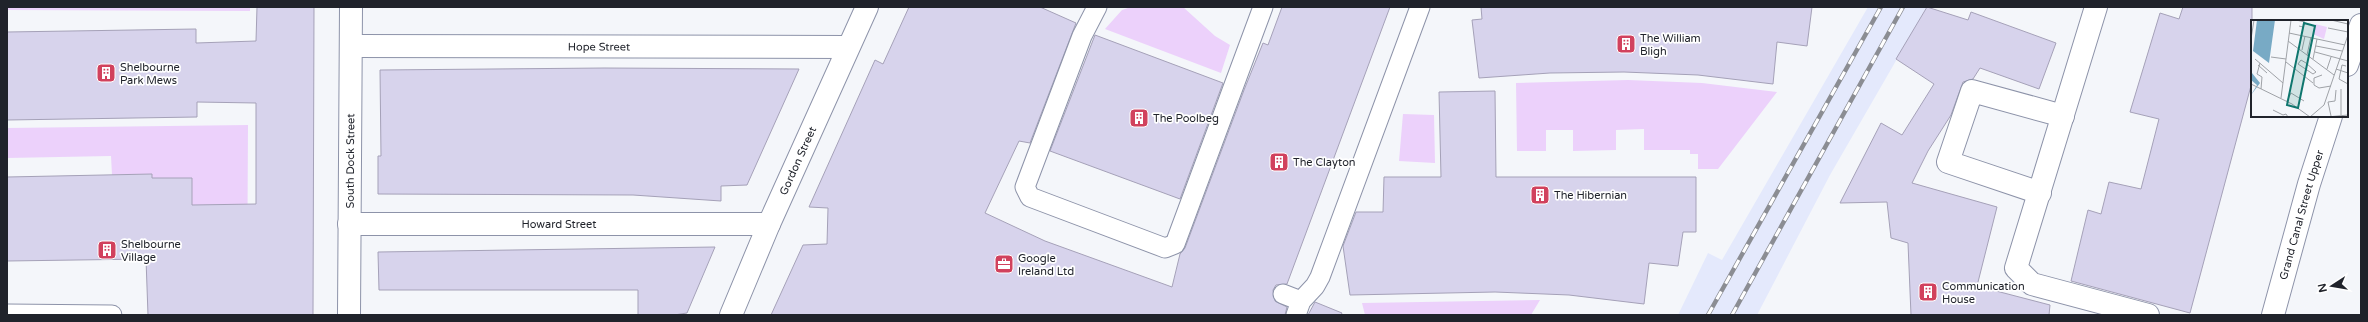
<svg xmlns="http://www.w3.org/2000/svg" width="2368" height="322" font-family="'Varela Round',sans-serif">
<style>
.built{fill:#e4e9fc}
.green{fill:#ecd1fb}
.building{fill:#d7d3ec;stroke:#a5a1b8}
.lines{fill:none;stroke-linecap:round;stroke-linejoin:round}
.service-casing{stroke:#8d93a9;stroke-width:21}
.minor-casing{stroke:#8d93a9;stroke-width:24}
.secondary-casing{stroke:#8d93a9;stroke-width:24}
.service{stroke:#fff;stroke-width:19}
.minor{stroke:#fff;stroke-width:22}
.secondary{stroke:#fff;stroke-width:22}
.rail-casing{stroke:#8b8d93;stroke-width:4.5}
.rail{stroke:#fff;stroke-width:3;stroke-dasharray:9;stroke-linecap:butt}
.labels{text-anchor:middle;stroke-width:3.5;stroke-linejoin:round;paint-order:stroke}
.poi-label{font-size:11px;fill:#20232b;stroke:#fff;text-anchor:start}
.street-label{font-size:11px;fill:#20232b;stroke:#fff}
.inset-road{fill:none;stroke:#9fa2a7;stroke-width:1}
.view{fill:#0f766e;fill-opacity:0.15;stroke:#0f766e;stroke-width:2}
.inset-edge{fill:none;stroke:#20232b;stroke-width:2}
</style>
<rect width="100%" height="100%" fill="#f4f6fa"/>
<path class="built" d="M1868,7H1927L1830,175L1757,315H1678L1708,253L1722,260Z"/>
<g class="green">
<path d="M7,7H250V11L7,10Z"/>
<path d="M1131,7H1183L1215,36L1230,45L1221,73L1105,29L1122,10Z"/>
<path d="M1628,80L1702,83L1777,92L1718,169H1698V154H1690V150H1644V129L1616,130V150L1573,151V130H1546V151H1517L1516,83Z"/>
<path d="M1403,114L1434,115L1435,163L1399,161Z"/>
<path d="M248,125L247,315L192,205L191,178H152L151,174L112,175L111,156L7,158V128Z"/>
<path d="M1540,300L1531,315H1365L1362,303Z"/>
</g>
<g class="building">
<path d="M257,7H314L313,315H148L146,259L7,261V177L152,174V178H192V205L256,204V103L197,102V117L7,120V32L196,29V43L256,41Z"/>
<path d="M909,7H1040L1076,23L1030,143L1019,141L985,213L1045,241L1172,287L1180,254L1185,248L1244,90L1263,43L1268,45L1282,7H1390L1287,284L1276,285L1273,290L1275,301L1287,307L1285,315H771L803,245L827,244L828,208L809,207L875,60L883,64Z"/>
<path d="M1481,7H1812L1807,46L1777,42L1773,84L1698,75L1624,72L1550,73L1479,78L1472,20L1482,19Z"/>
<path d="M1927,7L1968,20L1971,12L2056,43L2039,89L1980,68L1973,79L1963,82L1951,115L1928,151L1912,183L1997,207L1977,286L2050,305L2049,315H1911L1908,243L1891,238L1887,202L1840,203L1881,123L1902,135L1934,84L1896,59Z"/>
<path d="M2183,7H2252V82L2190,313L2071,281L2088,210L2101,214L2109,182L2141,189L2159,119L2130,112L2160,13L2179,19Z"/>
<path d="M1095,35L1223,83L1180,199L1050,151Z"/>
<path d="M604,68L799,69L747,185L721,186V201L633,195L378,194V156H381L380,70Z"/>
<path d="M1495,91L1496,177H1696V232H1683L1678,266L1649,263L1644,304L1569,295L1495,292L1350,295L1343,246L1356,212H1383L1384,177H1441L1439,92Z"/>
<path d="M715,247L687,313L674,315H638V290H379L378,252Z"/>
<path d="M1315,302L1342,313L1341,315H1308Z"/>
</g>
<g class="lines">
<defs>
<g id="service">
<path d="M1097,7L1082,36L1025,187L1030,197L1165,248L1175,244L1263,7"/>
<path d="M1283,294L1301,301"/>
<path d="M7,314L112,315"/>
<path d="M1296,315L1301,301L1315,286L1320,277L1420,7"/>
</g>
<g id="minor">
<path d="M2096,7L2016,268L2032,284L2148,315"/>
<path id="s1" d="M351,46L847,47"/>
<path d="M2040,193L1948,162L1972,91L2063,116"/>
<path id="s2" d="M349,224H769"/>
<path id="s3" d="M349,315L351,7"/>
<path id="s4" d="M731,315L769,224L867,7"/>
</g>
<g id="secondary">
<path d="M2347,65L2361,25"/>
<path id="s5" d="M2273,315L2309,184L2331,116"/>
</g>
</defs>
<use href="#service" class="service-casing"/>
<use href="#minor" class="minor-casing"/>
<use href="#secondary" class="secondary-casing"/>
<use href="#service" class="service"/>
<use href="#minor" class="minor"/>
<use href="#secondary" class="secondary"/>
<defs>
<g id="rail">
<path d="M1708,315L1881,7"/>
<path d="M1732,315L1903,7"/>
</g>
</defs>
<use href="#rail" class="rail-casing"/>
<use href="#rail" class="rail"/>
</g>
<defs>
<symbol id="building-square" viewBox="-11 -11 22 22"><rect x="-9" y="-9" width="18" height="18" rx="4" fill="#d1415d" stroke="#fff"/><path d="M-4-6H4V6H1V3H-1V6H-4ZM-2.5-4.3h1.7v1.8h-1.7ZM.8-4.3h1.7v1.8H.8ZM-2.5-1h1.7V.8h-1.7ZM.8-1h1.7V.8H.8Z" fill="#fff"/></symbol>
<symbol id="office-square" viewBox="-11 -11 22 22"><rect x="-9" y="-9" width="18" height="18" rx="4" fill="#d1415d" stroke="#fff"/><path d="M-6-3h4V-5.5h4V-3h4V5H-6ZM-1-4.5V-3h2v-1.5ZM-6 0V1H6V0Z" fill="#fff"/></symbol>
</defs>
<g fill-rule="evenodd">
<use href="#building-square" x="1615" y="33" width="22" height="22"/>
<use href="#building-square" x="95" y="62" width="22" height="22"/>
<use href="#building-square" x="1128" y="107" width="22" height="22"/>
<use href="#building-square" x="1268" y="151" width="22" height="22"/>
<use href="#building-square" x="1529" y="184" width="22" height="22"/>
<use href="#building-square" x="96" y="239" width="22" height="22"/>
<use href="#office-square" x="993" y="253" width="22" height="22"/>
<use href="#building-square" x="1917" y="281" width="22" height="22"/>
</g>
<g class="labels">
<g class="poi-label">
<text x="1640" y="42">The William<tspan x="1640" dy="13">Bligh</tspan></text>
<text x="120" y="71">Shelbourne<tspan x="120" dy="13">Park Mews</tspan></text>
<text x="1153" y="122">The Poolbeg</text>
<text x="1293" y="166">The Clayton</text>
<text x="1554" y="199">The Hibernian</text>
<text x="121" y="248">Shelbourne<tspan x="121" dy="13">Village</tspan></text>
<text x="1018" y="262">Google<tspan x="1018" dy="13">Ireland Ltd</tspan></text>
<text x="1942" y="290">Communication<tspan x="1942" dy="13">House</tspan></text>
</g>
<g class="street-label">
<text dy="4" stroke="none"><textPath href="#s1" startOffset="248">Hope Street</textPath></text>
<text dy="4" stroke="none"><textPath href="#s4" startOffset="168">Gordon Street</textPath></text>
<text dy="4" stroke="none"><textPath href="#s3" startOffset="154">South Dock Street</textPath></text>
<text dy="4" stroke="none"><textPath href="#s5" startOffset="104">Grand Canal Street Upper</textPath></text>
<text dy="4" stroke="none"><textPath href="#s2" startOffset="210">Howard Street</textPath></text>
</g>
</g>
<g transform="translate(2251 20)">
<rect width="97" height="97" fill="#f4f6fa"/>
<path d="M64,4L76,7L73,19L62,14Z" fill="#ecd1fb"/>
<path d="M6,0H24L18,43L2,31ZM1,35V53L9,63L0,75L6,65L0,60Z" fill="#78aac5"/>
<path class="inset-road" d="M45,0L54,2L52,7L48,6M80,0L97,4M77,8L97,12M38,13L94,25M0,19L3,0M37,21L83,55M65,26L91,31M51,30L54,16M64,32L97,41M56,35L60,17M20,37L35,39M4,39L32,63M62,39L66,19M50,40L55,43L65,52L62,54L47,44ZM35,42L62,63M9,43L6,54L11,57L10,69M7,45L16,53M95,46L91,45L88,59L97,64M76,49L80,37M85,49L97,53M71,55L63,58V65L68,68L80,66M0,64L41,84L59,97M30,78L40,0M36,81L40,73L53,81M77,82L84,81L85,70M77,82L80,96M22,90L32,95L35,94L37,97M90,95V69M59,97L73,85L97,15M76,97L97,95"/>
<path class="view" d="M53,3L64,6L47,88L36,85Z"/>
<rect width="97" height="97" class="inset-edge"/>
</g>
<rect width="2368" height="322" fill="none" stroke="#20232b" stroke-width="16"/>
<g transform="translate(2332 286) rotate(258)" stroke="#ffffff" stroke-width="3" paint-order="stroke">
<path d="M0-3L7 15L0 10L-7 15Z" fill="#20232b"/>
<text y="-6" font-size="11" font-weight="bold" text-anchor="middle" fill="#20232b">N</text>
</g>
</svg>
